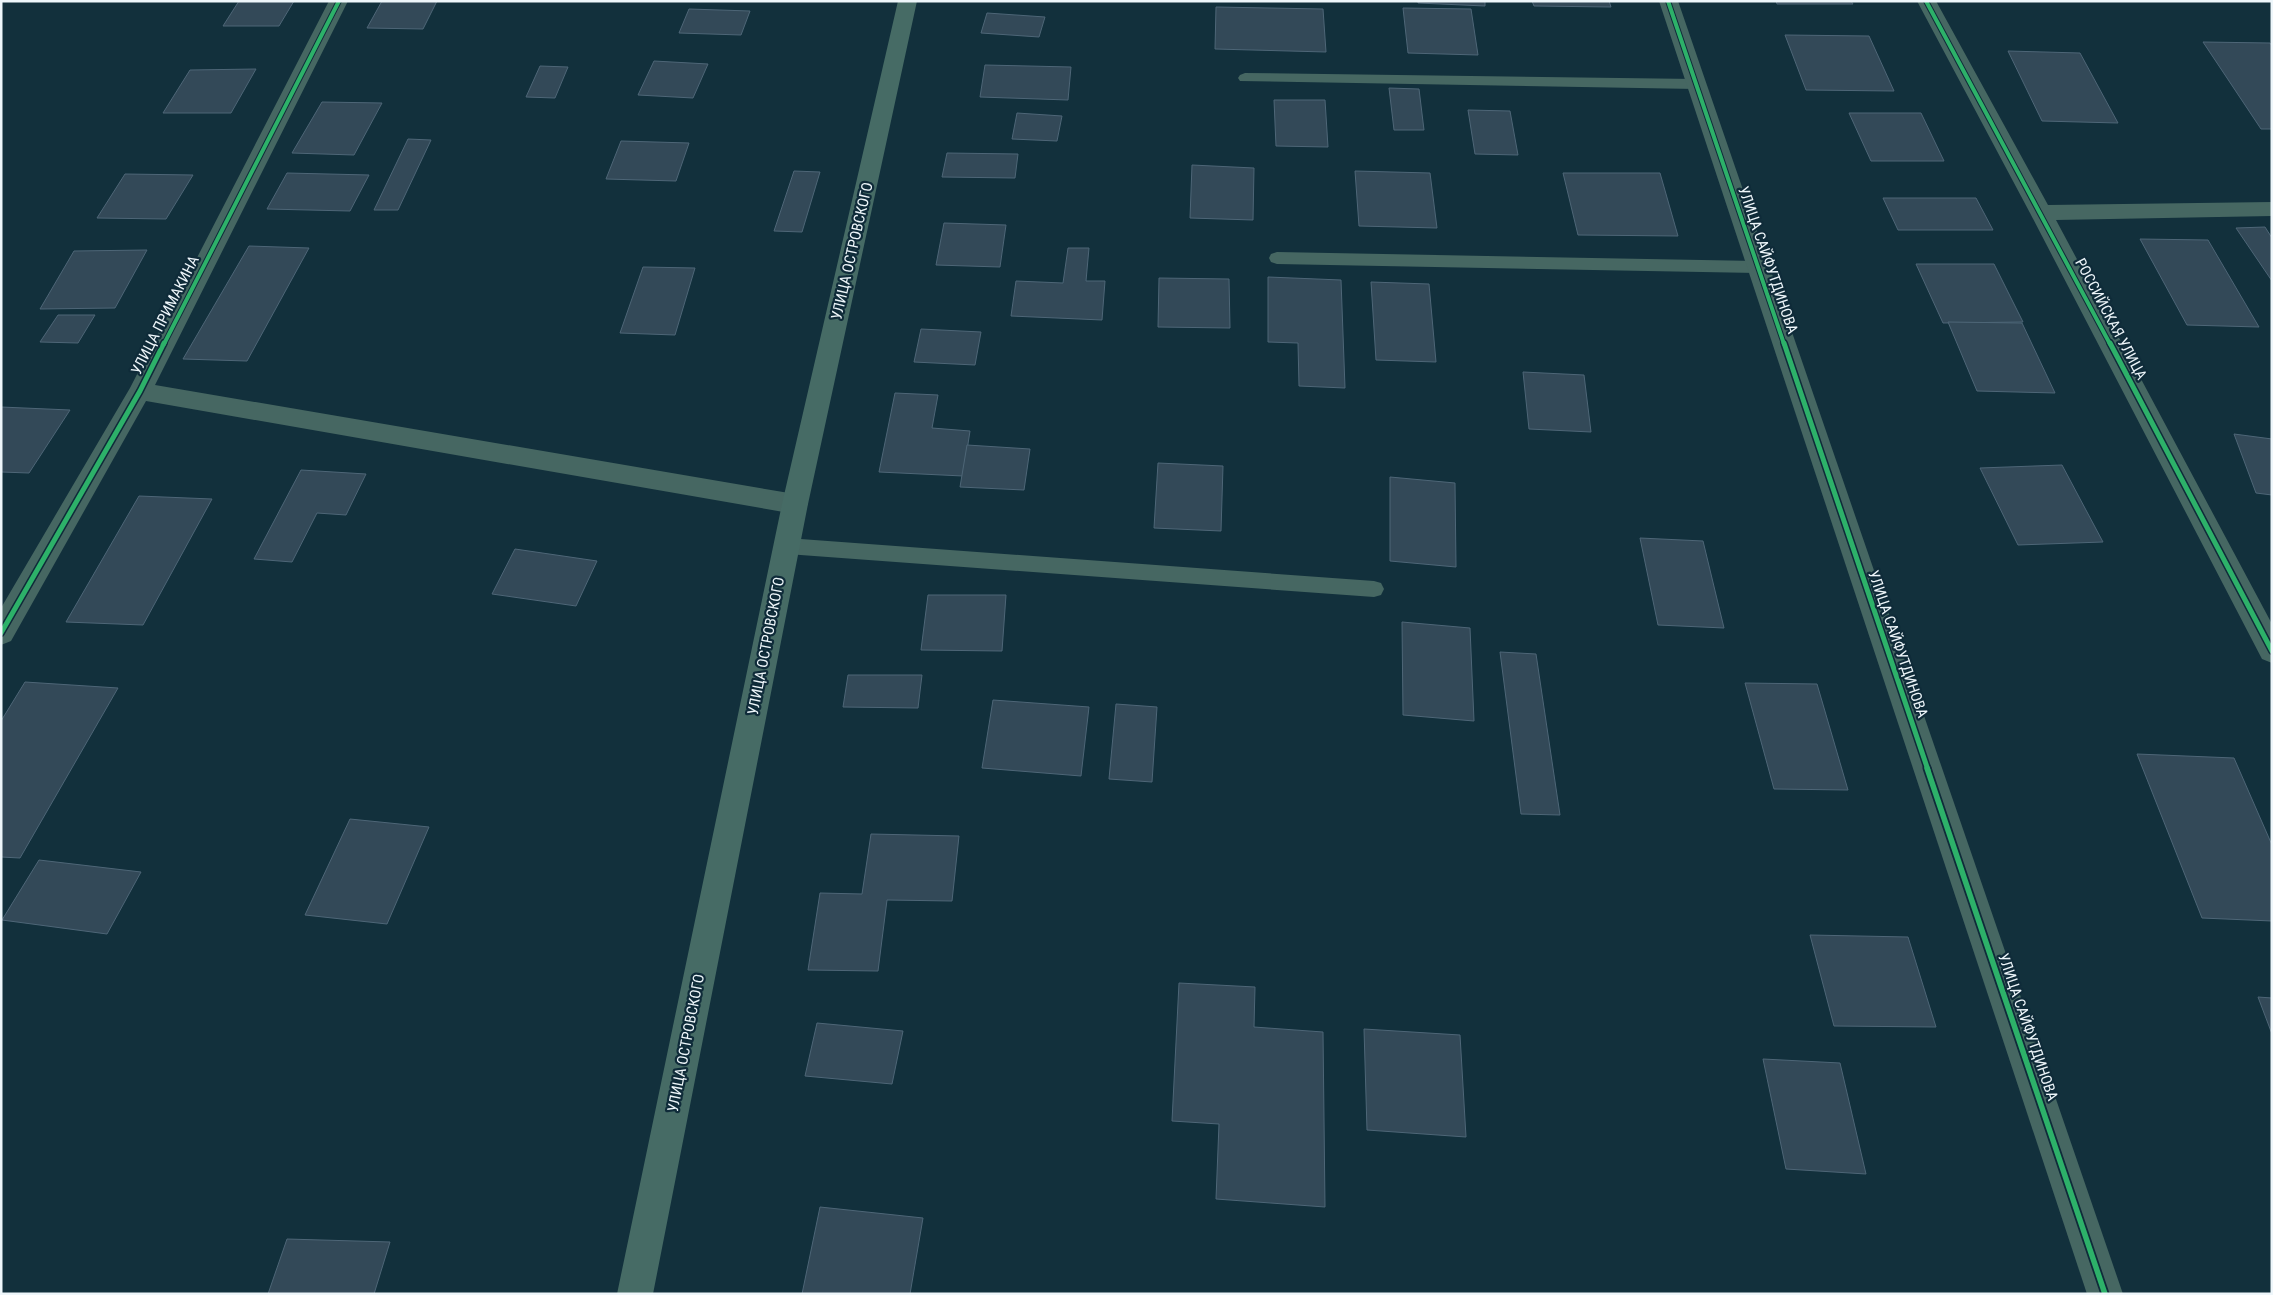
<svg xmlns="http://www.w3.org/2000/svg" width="2273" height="1295" font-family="'Roboto Condensed',sans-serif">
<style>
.building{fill:#334958;stroke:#4e6677}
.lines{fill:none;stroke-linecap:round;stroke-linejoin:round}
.service{fill:#466762;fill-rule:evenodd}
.minor{fill:#466762;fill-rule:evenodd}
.secondary{fill:#466b65;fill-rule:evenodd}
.cycleway-far2-casing{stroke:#0f2b39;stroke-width:6}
.cycleway-far1-casing{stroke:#0f2b39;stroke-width:8}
.cycleway-casing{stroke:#0f2b39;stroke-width:9}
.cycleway-far2{stroke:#2db169;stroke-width:4}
.cycleway-far1{stroke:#2db169;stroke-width:5}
.cycleway{stroke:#2db169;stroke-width:5.5}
.labels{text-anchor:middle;stroke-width:4.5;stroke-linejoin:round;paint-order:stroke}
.street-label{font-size:15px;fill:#eef6fa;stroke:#0f2b39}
</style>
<rect width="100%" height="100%" fill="#12303c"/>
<g class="building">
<path d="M239,1H294L279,26H223Z"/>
<path d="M382,1H437L423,29L367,28Z"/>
<path d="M1418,1H1485V6L1418,3Z"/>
<path d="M1532,1H1609L1611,7L1534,6Z"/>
<path d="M1776,1H1851L1853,4H1777Z"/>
<path d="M1216,7L1323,9L1326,52L1215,49Z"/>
<path d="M1403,8L1471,9L1478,55L1408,53Z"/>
<path d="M689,9L750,11L741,35L679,33Z"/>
<path d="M987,13L1045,17L1039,37L981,33Z"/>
<path d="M1785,35L1869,36L1894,91L1806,90Z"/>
<path d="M2203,42L2270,43L2272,46V129H2261Z"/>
<path d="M2008,51L2080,53L2118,123L2042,121Z"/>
<path d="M654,61L708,64L693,98L638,95Z"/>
<path d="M985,65L1071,67L1068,100L980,97Z"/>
<path d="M540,66L568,67L555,98L526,97Z"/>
<path d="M256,69L231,113H163L190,70Z"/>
<path d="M1389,88L1419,89L1424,130H1394Z"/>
<path d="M1274,100H1325L1328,147L1276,146Z"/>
<path d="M322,102L382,103L354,155L292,153Z"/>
<path d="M1468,110L1510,111L1518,155L1475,154Z"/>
<path d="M1017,113L1062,116L1057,141L1012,139Z"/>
<path d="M1849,113H1921L1944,161H1871Z"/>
<path d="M408,139L431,140L398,210H374Z"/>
<path d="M621,141L689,143L676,181L606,179Z"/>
<path d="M947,153L1018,154L1015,178L942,177Z"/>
<path d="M1192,165L1254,168L1253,220L1190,218Z"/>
<path d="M794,171L820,172L802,232L774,231Z"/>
<path d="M1355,171L1430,173L1437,228L1359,226Z"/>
<path d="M287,173L369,175L350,211L267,209Z"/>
<path d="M1563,173H1660L1678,236L1578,235Z"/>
<path d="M125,174L193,175L166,219L97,218Z"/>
<path d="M1883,198H1976L1993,230H1898Z"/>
<path d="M944,223L1006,225L1000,267L936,265Z"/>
<path d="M2265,227L2272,238V281L2236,228Z"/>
<path d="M2140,239L2208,240L2259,327L2187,325Z"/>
<path d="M249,246L309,248L247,361L183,359Z"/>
<path d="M1068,248H1089L1086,281H1105L1102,320L1011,316L1016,281L1063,283Z"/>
<path d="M147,250L115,308L40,309L74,251Z"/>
<path d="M1916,264H1994L2023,322L1943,323Z"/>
<path d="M643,267L695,268L675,335L620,333Z"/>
<path d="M1268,277L1341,280L1345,388L1299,386L1298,343L1268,342Z"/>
<path d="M1159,278L1229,279L1230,328L1158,327Z"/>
<path d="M1371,282L1429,284L1436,362L1376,360Z"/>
<path d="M58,315H95L78,343L40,342Z"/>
<path d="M1948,322L2022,323L2055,393L1977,391Z"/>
<path d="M921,329L981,332L975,365L914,362Z"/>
<path d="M1523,372L1584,375L1591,432L1529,429Z"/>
<path d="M895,393L938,395L932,428L970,431L963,476L879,472Z"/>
<path d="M1,407L70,410L29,473L1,472Z"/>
<path d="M2234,434L2272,439V495L2256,493Z"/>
<path d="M967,445L1030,449L1024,490L960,487Z"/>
<path d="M1158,463L1223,466L1221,531L1154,528Z"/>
<path d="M2062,465L2103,542L2018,545L1980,468Z"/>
<path d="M301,470L366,474L346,515L317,513L292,562L254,559Z"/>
<path d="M1390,477L1455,483L1456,567L1390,561Z"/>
<path d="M139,496L212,499L143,625L66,622Z"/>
<path d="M1640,538L1703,541L1724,628L1658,625Z"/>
<path d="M515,549L597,561L576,606L492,594Z"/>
<path d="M928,595H1006L1002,651L921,650Z"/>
<path d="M1402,622L1470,628L1474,721L1403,715Z"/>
<path d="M1500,652L1536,654L1560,815L1521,814Z"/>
<path d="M848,675H922L918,708L843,707Z"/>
<path d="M25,682L118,688L20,858L1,857V721Z"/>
<path d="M1745,683L1817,684L1848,790L1774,789Z"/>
<path d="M993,700L1089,707L1081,776L982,768Z"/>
<path d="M1116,704L1157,707L1152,782L1109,779Z"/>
<path d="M2137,754L2234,758L2272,845V921L2202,918Z"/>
<path d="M350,819L429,827L387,924L305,915Z"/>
<path d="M871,834L959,836L952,901L887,900L878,971L808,970L820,893L862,894Z"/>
<path d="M39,860L141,872L107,934L2,920Z"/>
<path d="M1810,935L1908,937L1936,1027L1834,1026Z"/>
<path d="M1179,983L1255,987L1254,1027L1323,1032L1325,1207L1216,1199L1219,1124L1172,1121Z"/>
<path d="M2258,997L2272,998V1034Z"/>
<path d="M817,1023L903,1031L892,1084L805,1076Z"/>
<path d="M1364,1029L1460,1035L1466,1137L1367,1130Z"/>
<path d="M1763,1059L1840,1063L1866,1174L1786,1169Z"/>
<path d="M820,1207L923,1218L910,1294H802Z"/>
<path d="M287,1239L390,1242L374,1294H268Z"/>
</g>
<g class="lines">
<g class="service">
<path d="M1245,73L1696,79L1701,81L1703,84L1701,87L1696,89L1240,81L1238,78L1240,75Z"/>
<path d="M1277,252L1757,261L1763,263L1765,267L1763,271L1757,273L1277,264L1271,262L1269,258L1271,254Z"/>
<path d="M787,538L1374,581L1381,583L1384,589L1381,595L1374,597L787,554L780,551L777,546L780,541Z"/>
</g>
<g class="minor">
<path d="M329,1H348L155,385L795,494L804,497L808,504L804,511L795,514L146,401L11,641L1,645V608L130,388Z"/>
<path d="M1659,1H1678L2123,1294H2087Z"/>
<path d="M1917,1H1936L2048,205L2272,202V216L2056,220L2272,624V663L2262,659L2030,213Z"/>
</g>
<path class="secondary" d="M898,1H917L808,504L653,1294H617L782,504Z"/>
<defs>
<g id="cycleway-far2">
<path d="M1668,1L1784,344"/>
<path d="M1926,1L2110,344"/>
<path d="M164,344L339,1"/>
</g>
<g id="cycleway-far1">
<path d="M1784,343L1928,770"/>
<path d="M2110,343L2272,651"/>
<path d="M1,633L140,391L164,343"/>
</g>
<path id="cycleway" d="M1927,768L2105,1294"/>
</defs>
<use href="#cycleway-far2" class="cycleway-far2-casing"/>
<use href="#cycleway-far1" class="cycleway-far1-casing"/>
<use href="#cycleway" class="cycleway-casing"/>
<use href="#cycleway-far2" class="cycleway-far2"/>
<use href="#cycleway-far1" class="cycleway-far1"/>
<use href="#cycleway" class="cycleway"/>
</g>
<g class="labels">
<g class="street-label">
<text transform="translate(852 251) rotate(-77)" y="5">УЛИЦА ОСТРОВСКОГО</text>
<text transform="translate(1768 260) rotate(71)" y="5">УЛИЦА САЙФУТДИНОВА</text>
<text transform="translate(165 315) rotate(-63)" y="5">УЛИЦА ПРИМАКИНА</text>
<text transform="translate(2111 319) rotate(62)" y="5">РОССИЙСКАЯ УЛИЦА</text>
<text transform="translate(1898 644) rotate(71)" y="5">УЛИЦА САЙФУТДИНОВА</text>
<text transform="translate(766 646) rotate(-79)" y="5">УЛИЦА ОСТРОВСКОГО</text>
<text transform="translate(2028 1027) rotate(71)" y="5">УЛИЦА САЙФУТДИНОВА</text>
<text transform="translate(686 1043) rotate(-79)" y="5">УЛИЦА ОСТРОВСКОГО</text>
</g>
</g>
<rect width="2273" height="1295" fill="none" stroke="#eef6fa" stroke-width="5"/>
</svg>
